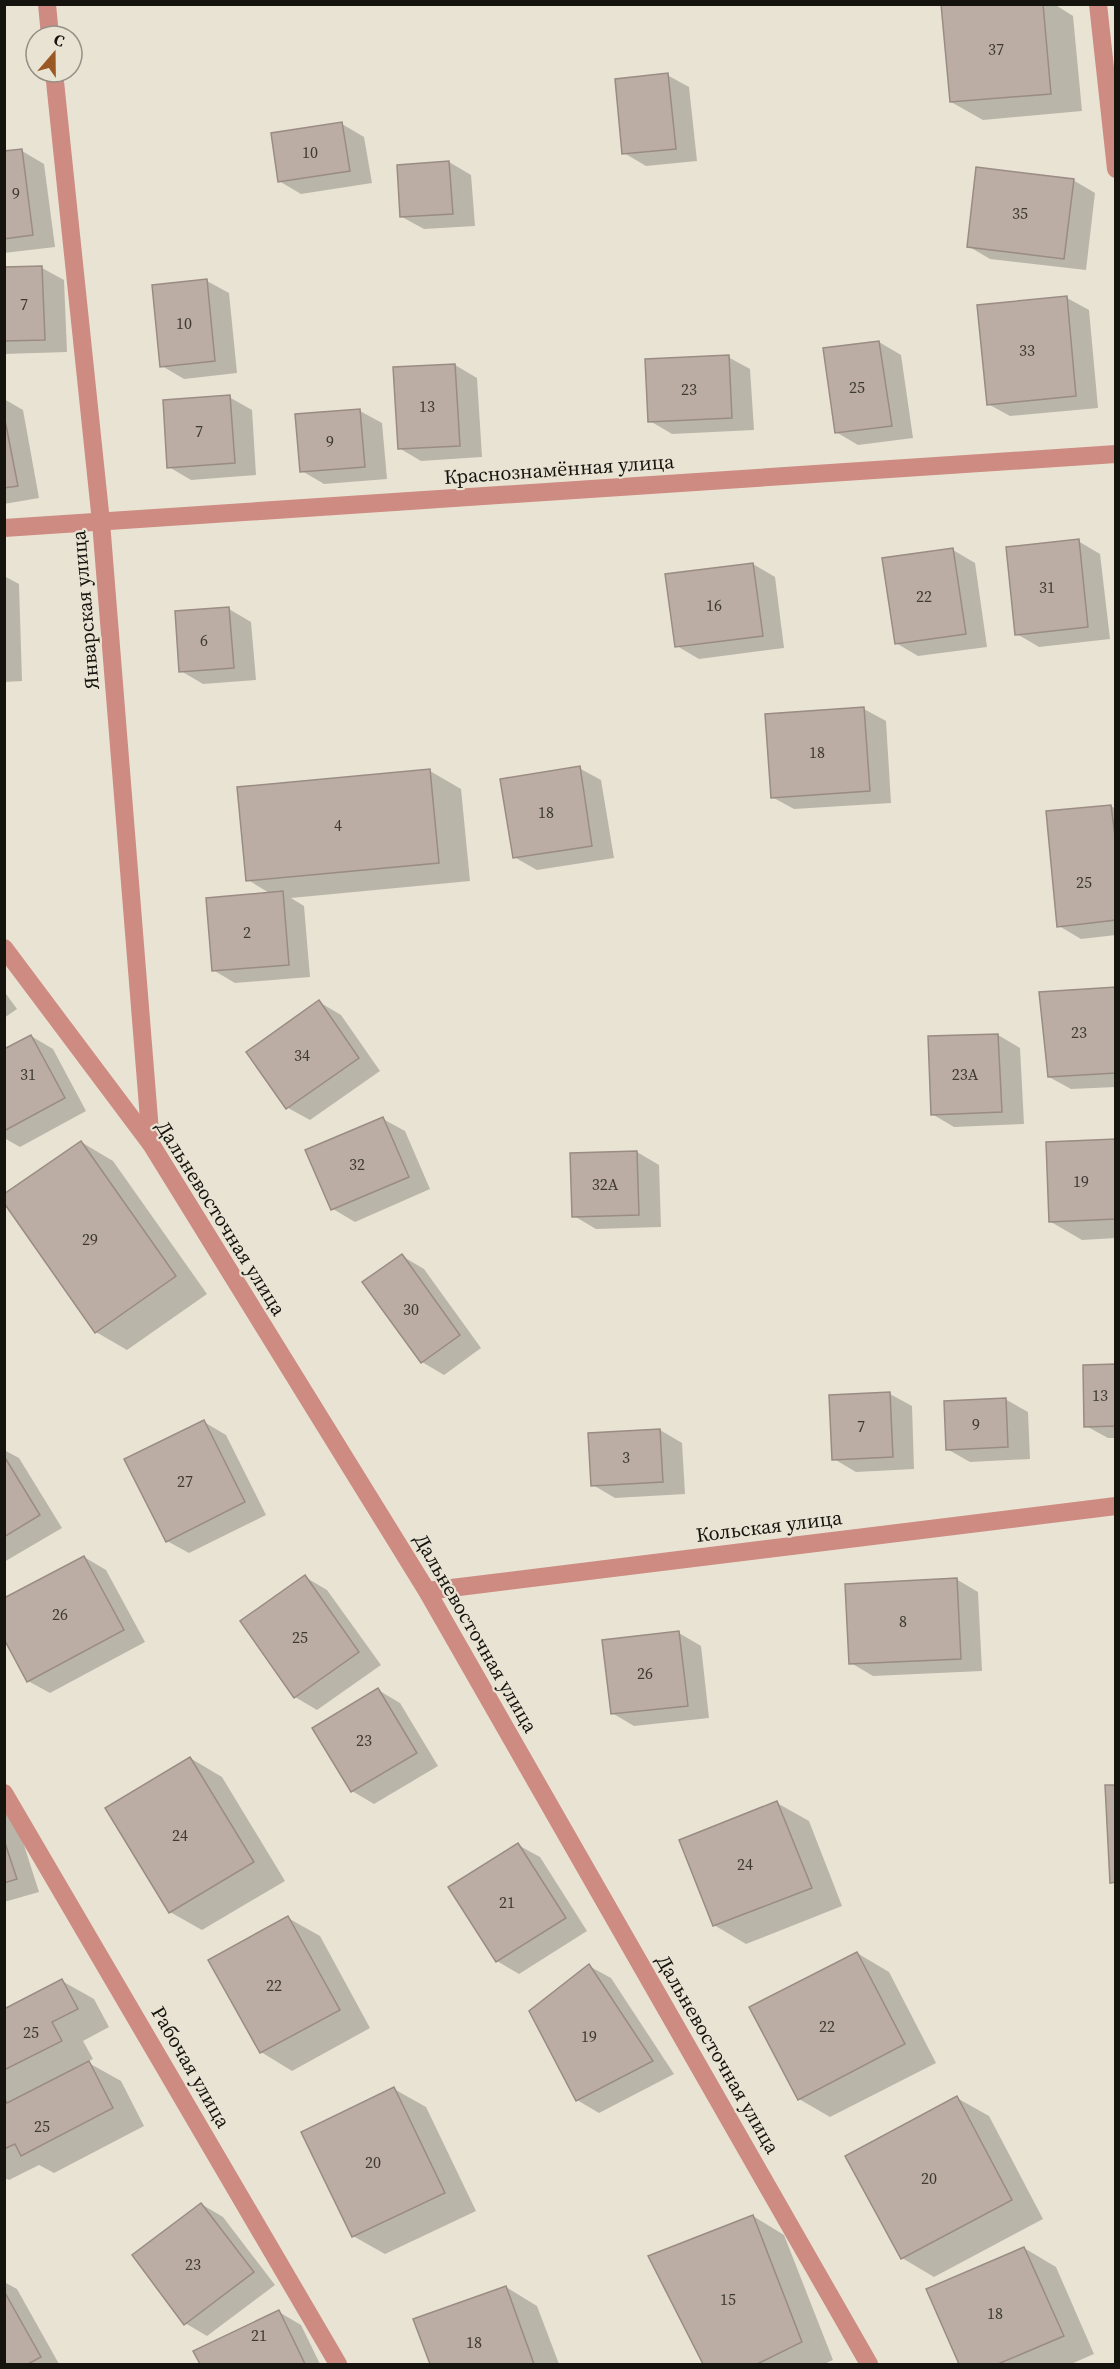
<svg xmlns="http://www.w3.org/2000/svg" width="1120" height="2369" font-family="'Source Serif 4',serif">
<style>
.shadow{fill:#0003}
.building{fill:#bbada3;stroke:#9a8c83;stroke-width:1.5}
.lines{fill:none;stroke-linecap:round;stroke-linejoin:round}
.minor{stroke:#cd8b81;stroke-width:18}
.labels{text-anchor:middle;stroke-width:4.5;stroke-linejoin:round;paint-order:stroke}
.number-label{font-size:16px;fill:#3e3a33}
.street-label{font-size:20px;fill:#15130e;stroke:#e9e3d4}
</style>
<rect width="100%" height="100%" fill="#e9e3d4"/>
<g class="shadow">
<path d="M956,4H1054L1073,16L1082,111L983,120L951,102Z"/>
<path d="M667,75L689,87L697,161L646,166L624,153Z"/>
<path d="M342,124L364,137L372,183L301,194L279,181Z"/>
<path d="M22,151L44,164L55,247L4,253V153Z"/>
<path d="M449,162L471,175L475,226L424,229L402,217Z"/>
<path d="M1073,180L1095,193L1086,270L990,259L968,246Z"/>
<path d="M42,268L64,280L67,352L4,354V269Z"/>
<path d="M207,281L229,293L237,373L184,379L162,366Z"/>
<path d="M1067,298L1089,310L1098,408L1010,416L988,404Z"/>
<path d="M879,342L901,355L913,438L858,445L836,432Z"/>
<path d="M728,357L750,369L754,430L672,434L650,421Z"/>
<path d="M455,365L477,378L482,457L421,461L399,448L395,369Z"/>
<path d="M229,397L252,410L256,475L191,480L169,467Z"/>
<path d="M4,399L23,410L39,498L4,504Z"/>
<path d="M360,411L382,423L387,479L324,484L302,471Z"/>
<path d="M1078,541L1100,554L1110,639L1039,647L1017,634Z"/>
<path d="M953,550L975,563L987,647L918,656L896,643Z"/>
<path d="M753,564L775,577L784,648L699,659L677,646Z"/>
<path d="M4,576L19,584L22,681L4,682Z"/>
<path d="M229,609L251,622L256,680L203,684L181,671Z"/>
<path d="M864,709L886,721L891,803L794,809L772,797Z"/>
<path d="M579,768L601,780L614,858L537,870L514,857Z"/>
<path d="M430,771L461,789L470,881L291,898L304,906L310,977L235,983L213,970L271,894L248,880Z"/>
<path d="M1111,806L1116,809V935L1081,939L1059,926Z"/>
<path d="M1116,989V1087L1071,1089L1049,1077Z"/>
<path d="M4,991L17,1009L4,1018Z"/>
<path d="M319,1002L341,1015L380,1071L310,1120L288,1108Z"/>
<path d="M998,1035L1020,1048L1024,1124L954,1127L932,1114Z"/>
<path d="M31,1036L53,1049L86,1111L20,1147L4,1138V1051Z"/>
<path d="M383,1119L405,1131L430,1189L355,1222L333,1209Z"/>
<path d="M1116,1140V1238L1082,1240L1051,1222Z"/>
<path d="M81,1142L113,1161L207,1294L127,1350L96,1332Z"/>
<path d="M637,1152L659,1165L661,1227L596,1229L574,1216Z"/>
<path d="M402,1256L424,1269L481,1348L444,1375L422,1362Z"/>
<path d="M1116,1366V1438H1108L1086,1426Z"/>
<path d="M890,1394L912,1406L914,1469L856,1472L834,1459Z"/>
<path d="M1005,1399L1028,1412L1030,1459L970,1462L947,1449Z"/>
<path d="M204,1422L226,1435L266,1515L189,1553L167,1541Z"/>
<path d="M660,1430L682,1443L685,1494L615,1498L593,1485Z"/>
<path d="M4,1450L19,1458L62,1528L4,1562Z"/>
<path d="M84,1557L106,1570L145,1642L50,1693L28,1681Z"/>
<path d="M305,1577L327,1590L381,1665L317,1710L295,1697Z"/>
<path d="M956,1579L978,1592L982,1671L873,1676L851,1663Z"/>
<path d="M679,1633L701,1646L709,1718L634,1726L612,1713Z"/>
<path d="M378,1690L400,1703L438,1766L374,1804L352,1791Z"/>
<path d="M190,1758L222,1777L285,1881L202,1930L170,1912Z"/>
<path d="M777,1803L809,1821L842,1906L746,1944L714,1925Z"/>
<path d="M4,1811L15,1817L39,1892L4,1902Z"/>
<path d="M518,1845L540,1857L587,1931L519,1974L497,1961Z"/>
<path d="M288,1918L320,1936L370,2028L292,2071L261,2052Z"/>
<path d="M857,1953L889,1972L936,2063L830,2117L799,2099Z"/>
<path d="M589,1966L611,1978L674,2074L599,2113L577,2100Z"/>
<path d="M62,1981L94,1999L109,2027L83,2041L93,2059L87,2062L121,2081L144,2126L54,2173L39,2165L9,2180L4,2178V2010Z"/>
<path d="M394,2089L426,2107L476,2211L385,2254L353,2236Z"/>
<path d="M957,2098L989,2116L1043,2219L934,2277L902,2258Z"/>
<path d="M201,2204L223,2217L275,2285L207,2336L185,2323Z"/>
<path d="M753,2216L784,2235L833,2360L824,2364H705L650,2256Z"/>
<path d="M1024,2248L1056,2267L1094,2354L1071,2364H961L928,2290Z"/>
<path d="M4,2282L17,2289L59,2364H4Z"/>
<path d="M506,2287L537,2306L559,2364H431L415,2320Z"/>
<path d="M279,2312L301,2325L320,2364H201L195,2352Z"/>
</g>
<g class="building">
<path d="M941,4H1043L1051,94L950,102Z"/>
<path d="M668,73L676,149L622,154L615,79Z"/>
<path d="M342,122L350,171L278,182L271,133Z"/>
<path d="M22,149L33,235L4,239V151Z"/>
<path d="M449,161L453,214L400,217L397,165Z"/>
<path d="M976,167L1074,179L1064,259L967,247Z"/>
<path d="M42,266L45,340L4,341V267Z"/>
<path d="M207,279L215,361L160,367L152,285Z"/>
<path d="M1067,296L1076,396L987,405L977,305Z"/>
<path d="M879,341L892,426L835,433L823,348Z"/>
<path d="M729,355L732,418L648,422L645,359Z"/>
<path d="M455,364L460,446L398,449L393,367Z"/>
<path d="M230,395L235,463L167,468L163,400Z"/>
<path d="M360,409L365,467L300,472L295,414Z"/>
<path d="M4,415L18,486L4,488Z"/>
<path d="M1079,539L1088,627L1015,635L1006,547Z"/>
<path d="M953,548L966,634L895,644L882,558Z"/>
<path d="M753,563L763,636L675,647L665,574Z"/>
<path d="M229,607L234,668L179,672L175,611Z"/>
<path d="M864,707L870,791L771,798L765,714Z"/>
<path d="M580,766L592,846L513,858L500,779Z"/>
<path d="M430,769L439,863L246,881L237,787Z"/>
<path d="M1111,805L1116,844V920L1057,927L1046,811Z"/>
<path d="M283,891L289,965L212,971L206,898Z"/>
<path d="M1116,987V1073L1048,1077L1039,992Z"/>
<path d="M319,1000L359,1058L286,1109L246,1052Z"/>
<path d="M998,1034L1002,1112L931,1115L928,1036Z"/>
<path d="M31,1035L65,1098L4,1131V1049Z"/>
<path d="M383,1117L409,1177L331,1210L305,1150Z"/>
<path d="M1116,1139V1219L1049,1222L1046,1142Z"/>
<path d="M81,1141L176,1276L95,1333L4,1203V1194Z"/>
<path d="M637,1151L639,1215L572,1217L570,1153Z"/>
<path d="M402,1254L460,1335L421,1363L362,1282Z"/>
<path d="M1116,1364V1426L1084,1427L1083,1365Z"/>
<path d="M890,1392L893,1457L832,1460L829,1395Z"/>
<path d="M1006,1398L1008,1447L946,1450L944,1401Z"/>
<path d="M204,1420L245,1502L166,1542L124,1459Z"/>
<path d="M660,1429L663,1482L591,1486L588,1433Z"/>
<path d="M4,1456L40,1515L4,1537Z"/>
<path d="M84,1556L124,1630L27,1682L4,1639V1598Z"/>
<path d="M305,1575L359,1652L294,1698L240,1621Z"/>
<path d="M957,1578L961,1659L849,1664L845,1584Z"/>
<path d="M679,1631L688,1706L611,1714L602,1640Z"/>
<path d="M378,1688L417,1753L351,1792L312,1728Z"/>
<path d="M190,1757L254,1862L169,1913L105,1808Z"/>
<path d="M1105,1785H1116V1882L1110,1883Z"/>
<path d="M777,1801L812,1888L713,1926L679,1840Z"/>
<path d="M4,1840L17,1879L4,1883Z"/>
<path d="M518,1843L566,1918L496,1962L448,1887Z"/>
<path d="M288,1916L340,2010L260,2053L208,1960Z"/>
<path d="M857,1952L905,2044L798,2100L749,2007Z"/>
<path d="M589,1964L653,2061L576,2101L529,2011Z"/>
<path d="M62,1979L78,2009L52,2022L62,2041L4,2070V2009Z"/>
<path d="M89,2061L113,2108L21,2156L15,2144L4,2149V2098L7,2103Z"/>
<path d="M394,2087L445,2193L352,2237L301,2132Z"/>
<path d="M957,2096L1012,2200L901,2259L845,2156Z"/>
<path d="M201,2203L254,2272L184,2325L132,2255Z"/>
<path d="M753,2215L802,2342L757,2364H703L648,2256Z"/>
<path d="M1024,2247L1064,2336L998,2364H959L926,2289Z"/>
<path d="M506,2286L534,2364H430L413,2319Z"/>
<path d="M4,2291L41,2357L28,2364H4Z"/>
<path d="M279,2310L305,2364H200L193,2351Z"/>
</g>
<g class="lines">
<g class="minor">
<path d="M47,4L50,36"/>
<path d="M1098,4L1116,169"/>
<path d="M54,72L101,522L151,1144"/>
<path d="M4,528L1116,454"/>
<path d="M4,948L151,1144L427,1591L869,2364"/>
<path d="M427,1591L1116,1506"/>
<path d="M4,1793L338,2364"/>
</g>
</g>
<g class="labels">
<g class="number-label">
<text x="996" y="55">37</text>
<text x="310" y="158">10</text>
<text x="16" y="199">9</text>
<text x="1020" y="219">35</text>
<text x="24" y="310">7</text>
<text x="184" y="329">10</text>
<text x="1027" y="356">33</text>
<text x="857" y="393">25</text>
<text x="689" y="395">23</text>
<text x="427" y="412">13</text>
<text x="199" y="437">7</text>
<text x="330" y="447">9</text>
<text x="1047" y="593">31</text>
<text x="924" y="602">22</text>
<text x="714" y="611">16</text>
<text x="204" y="646">6</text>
<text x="817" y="758">18</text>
<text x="546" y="818">18</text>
<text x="338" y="831">4</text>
<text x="1084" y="888">25</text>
<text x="247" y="938">2</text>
<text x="1079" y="1038">23</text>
<text x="302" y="1061">34</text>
<text x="28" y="1080">31</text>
<text x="965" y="1080">23А</text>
<text x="357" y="1170">32</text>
<text x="1081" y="1187">19</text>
<text x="605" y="1190">32А</text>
<text x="90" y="1245">29</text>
<text x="411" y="1315">30</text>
<text x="1100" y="1401">13</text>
<text x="976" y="1430">9</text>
<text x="861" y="1432">7</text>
<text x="626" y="1463">3</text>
<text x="185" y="1487">27</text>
<text x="60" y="1620">26</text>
<text x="903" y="1627">8</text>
<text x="300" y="1643">25</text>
<text x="645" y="1679">26</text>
<text x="364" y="1746">23</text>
<text x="180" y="1841">24</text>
<text x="745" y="1870">24</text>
<text x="507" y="1908">21</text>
<text x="274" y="1991">22</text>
<text x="827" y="2032">22</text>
<text x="31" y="2038">25</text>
<text x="589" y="2042">19</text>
<text x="42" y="2132">25</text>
<text x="373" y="2168">20</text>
<text x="929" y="2184">20</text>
<text x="193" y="2270">23</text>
<text x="728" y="2305">15</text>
<text x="995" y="2319">18</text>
<text x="259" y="2341">21</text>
<text x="474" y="2348">18</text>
</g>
<g class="street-label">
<text transform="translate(559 469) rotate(-4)" y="7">Краснознамённая улица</text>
<text transform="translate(85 610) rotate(-95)" y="7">Январская улица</text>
<text transform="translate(221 1218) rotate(58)" y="7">Дальневосточная улица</text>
<text transform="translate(769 1526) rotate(-7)" y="7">Кольская улица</text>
<text transform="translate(476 1633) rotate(60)" y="7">Дальневосточная улица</text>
<text transform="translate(718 2054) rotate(60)" y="7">Дальневосточная улица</text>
<text transform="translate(191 2067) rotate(60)" y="7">Рабочая улица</text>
</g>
</g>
<rect width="1120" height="2369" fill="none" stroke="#15130e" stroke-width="12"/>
<g transform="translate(54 54) rotate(20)"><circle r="28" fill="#e9e3d4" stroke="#949085" stroke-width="1.5"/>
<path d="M0-4.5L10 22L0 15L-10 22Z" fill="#9a5824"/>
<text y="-9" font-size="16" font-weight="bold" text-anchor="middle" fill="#15130e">С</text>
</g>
</svg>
